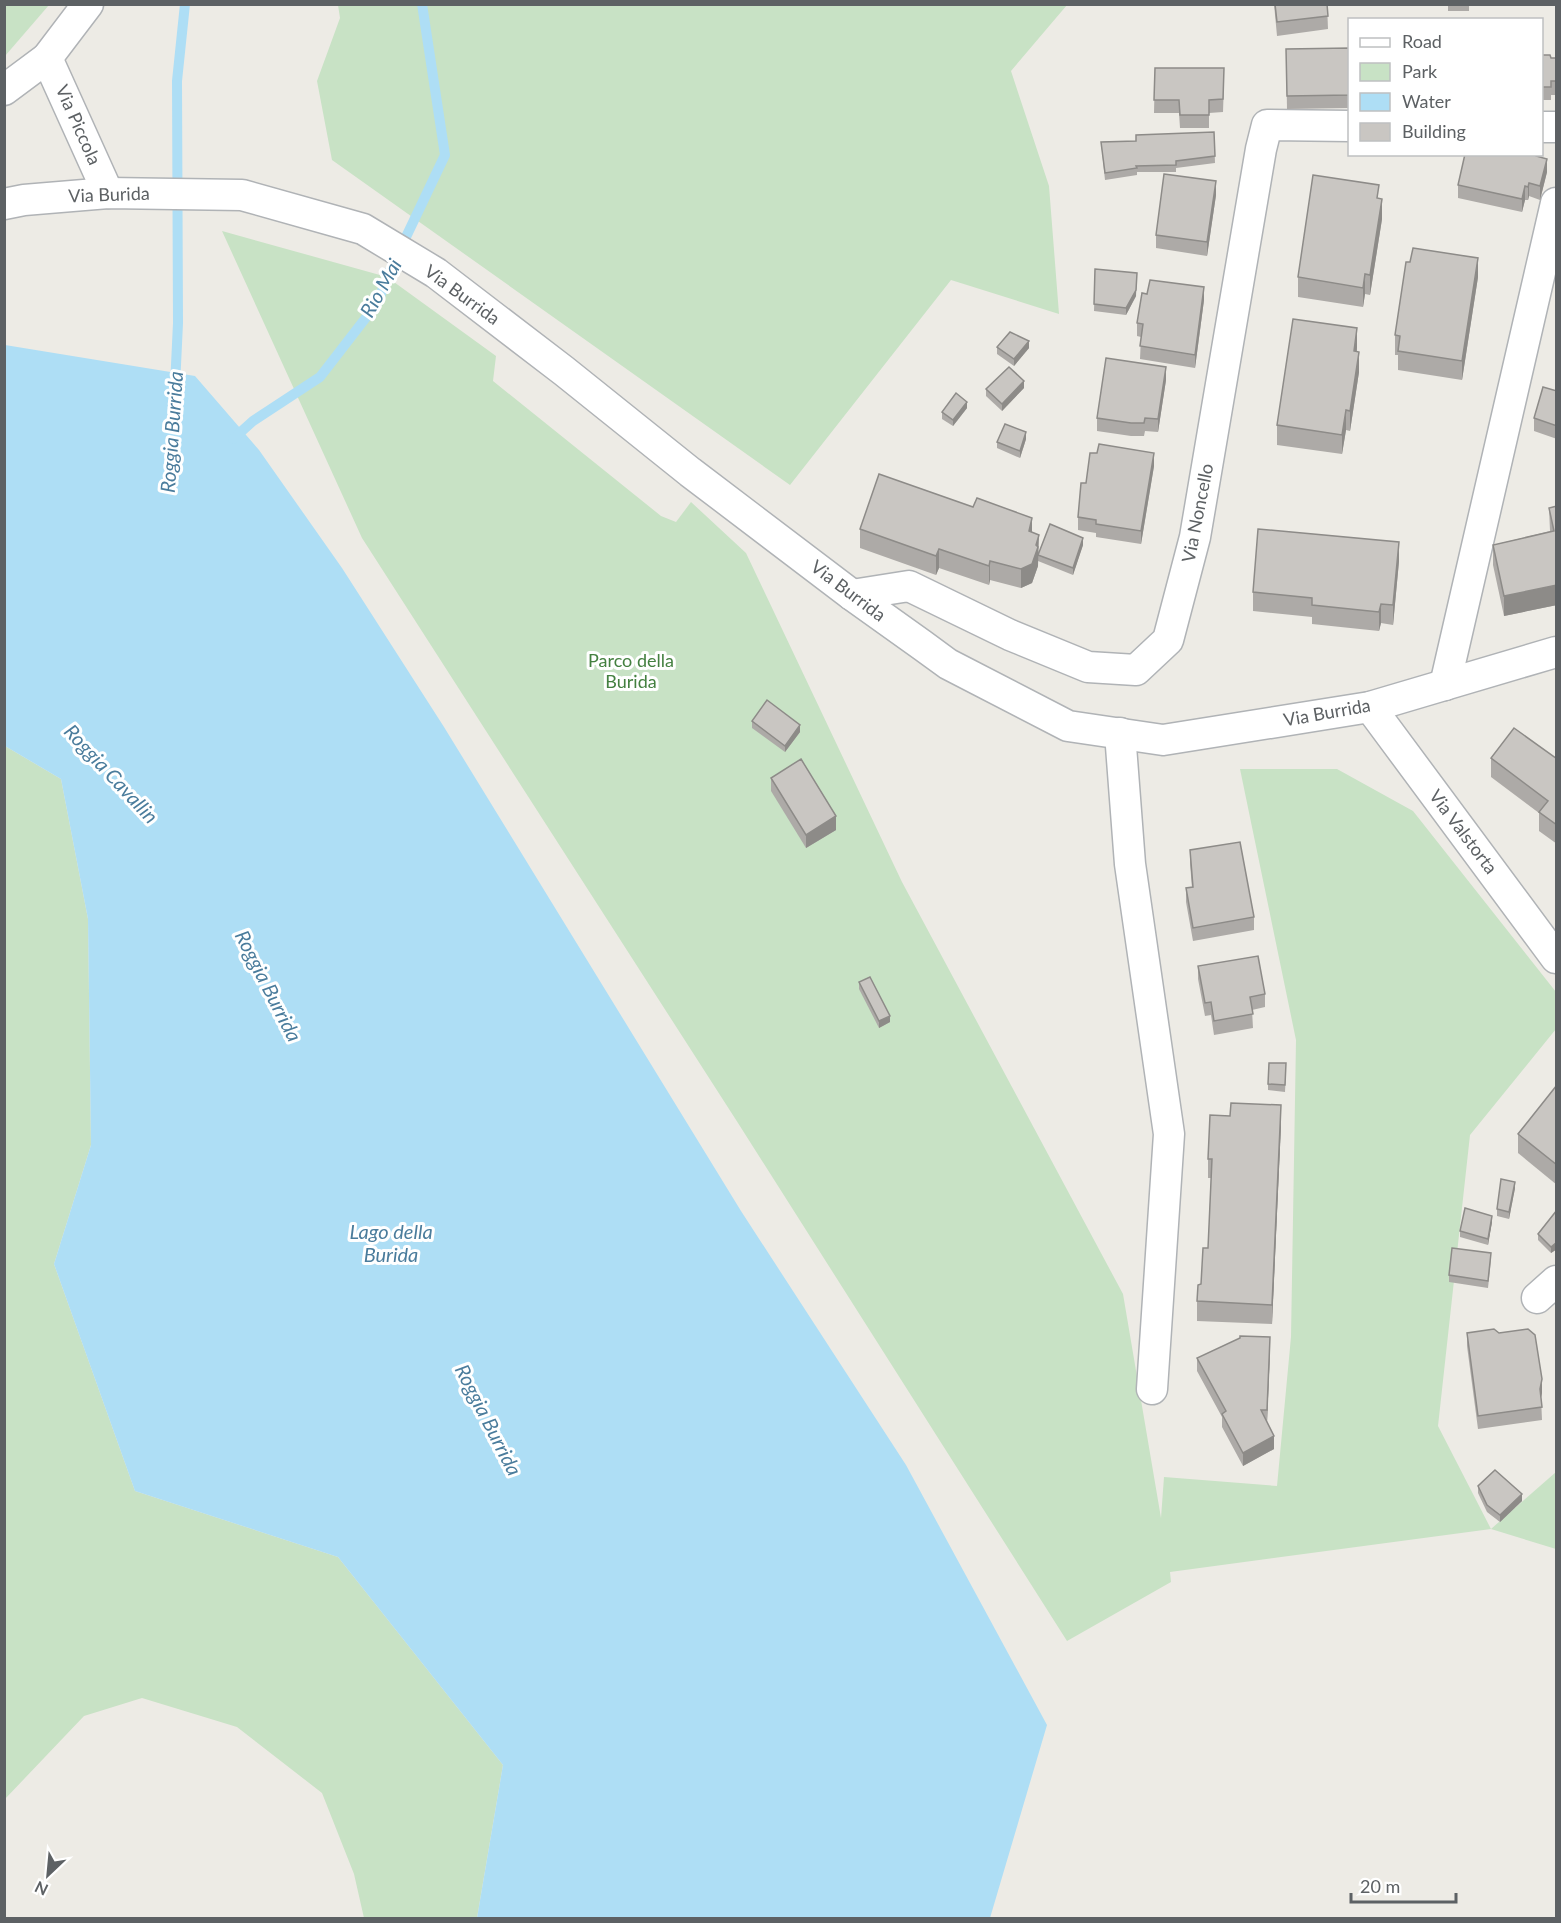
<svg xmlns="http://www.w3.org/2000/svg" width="1561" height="1923" font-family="Lato,sans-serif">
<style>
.green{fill:#c8e2c5}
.water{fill:#aedef5}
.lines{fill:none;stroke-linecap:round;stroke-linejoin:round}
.stream{stroke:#aedef5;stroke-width:10}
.minor-casing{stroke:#b0b3b6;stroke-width:33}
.minor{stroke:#fff;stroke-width:30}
.wall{fill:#adaaa7}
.shaded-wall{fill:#8d8b88}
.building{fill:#c9c6c2;stroke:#8d8b88;stroke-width:1.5}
.labels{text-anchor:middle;stroke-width:6;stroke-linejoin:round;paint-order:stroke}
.street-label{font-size:18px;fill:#5d6164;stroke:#fff}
.park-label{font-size:18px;fill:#448040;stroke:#fff}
.water-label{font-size:20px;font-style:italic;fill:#4a7c9c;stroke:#fff}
</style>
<rect width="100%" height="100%" fill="#edebe5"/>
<g class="green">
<path d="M5,4L49,5L5,56L4,5Z"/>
<path d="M338,5H1067L1011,71L1049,186L1059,314L951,280L790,485L332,160L317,81L340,18Z"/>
<path d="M222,231L387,277L496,356L493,381L661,516L676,522L691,502L746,553L902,882L1123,1294L1161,1518L1164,1477L1277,1486L1291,1337L1296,1040L1240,769H1337L1413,811L1556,992V1029L1470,1135L1438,1426L1491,1529L1556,1472V1549L1491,1529L1170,1572L1171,1582L1067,1641L738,1123L362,538Z"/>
<path d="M5,746L61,779L88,919L91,1145L54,1264L135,1491L338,1557L503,1765L477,1918H364L354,1874L322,1793L237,1727L142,1698L84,1716L5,1799Z"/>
</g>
<path class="water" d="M5,345L195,376L259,450L342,568L444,727L741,1211L906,1465L1047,1725L990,1918H477L503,1765L338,1557L135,1491L54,1264L91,1145L88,919L61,779L5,746Z"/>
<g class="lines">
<g class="stream">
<path d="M175,386L178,323L177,81L185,4"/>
<path d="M233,439L253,421L320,377L378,302L387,277L445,155L422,4"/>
</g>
<defs>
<g id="minor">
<path d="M47,58L108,193"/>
<path d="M4,90L47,58L88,4"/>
<path d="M1542,127H1556"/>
<path d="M4,204L24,200L108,193L242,195L363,229L436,273L564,371L690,472L852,595L922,645L948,664L1068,726L1163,740L1370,707L1556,652"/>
<path d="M852,595L909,586L1010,635L1088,667L1136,670L1168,640L1195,537L1261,149L1267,125L1350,126"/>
<path d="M1445,685L1556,203"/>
<path d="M1370,707L1556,958"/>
<path d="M1120,733L1130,864L1169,1134L1152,1389"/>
<path d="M1537,1298L1556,1281"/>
</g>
</defs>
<use href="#minor" class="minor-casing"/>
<use href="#minor" class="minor"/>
</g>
<g class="wall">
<path d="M1274,4H1327L1328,29L1277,36Z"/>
<rect x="1448" y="4" width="21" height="7"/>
<path d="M1350,48V108L1287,109L1286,49Z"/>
<path d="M1542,55L1551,58H1557V95H1551V100H1542Z"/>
<path d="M1155,68L1224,82L1223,112L1209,113V128H1180L1179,113H1154Z"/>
<path d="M1214,132L1215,163L1176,168V172H1137V175L1105,180L1101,142L1136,141Z"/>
<path d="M1537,154L1547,172L1540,200L1529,196L1528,200H1525L1522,212L1458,198V185Z"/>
<path d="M1216,195L1207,256L1156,248V235Z"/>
<path d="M1379,198L1382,219L1370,295L1365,294L1363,307L1298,297V277Z"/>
<path d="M1095,269L1136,296L1126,315L1094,311Z"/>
<path d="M1478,277L1462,380L1398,370V355H1395V335Z"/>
<path d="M1204,300L1195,368L1140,359L1141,337L1137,336V323Z"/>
<path d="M997,347L1029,348L1014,366L997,354Z"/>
<path d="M1357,348V352L1359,372L1350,431L1346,430L1342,454L1277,445V425Z"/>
<path d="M1166,380L1158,432L1145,431L1144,436H1131L1097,431V418Z"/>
<path d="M1024,388L1002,411L986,396V389Z"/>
<path d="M1557,391V439L1534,431V418Z"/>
<path d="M967,408L953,426L942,419V412Z"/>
<path d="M1026,439L1020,458L997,448V442Z"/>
<path d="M1097,453L1154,466L1141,544L1096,537V533L1078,530V517L1086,483Z"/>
<path d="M1557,506V605L1504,616L1493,565V545L1550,531L1549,508Z"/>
<path d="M860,529L1032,532L1039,553L1083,545L1073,575L1038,561V566L1032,583L1021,588L990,580L989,585L939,568L936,575L860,548Z"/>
<path d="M1399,561L1393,625L1381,623L1379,631L1312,624V617L1253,611V592Z"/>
<path d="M752,721L800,732L785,752L752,728Z"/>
<path d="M1491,758L1557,759V844L1539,831V813L1491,777Z"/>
<path d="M771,778L836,830L806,848L771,791Z"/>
<path d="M1190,850L1254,917V930L1193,941L1186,902V888H1192L1190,863Z"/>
<path d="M1198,966L1265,994V1007L1252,1010L1253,1028L1214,1035L1211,1015L1205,1016L1198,979Z"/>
<path d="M859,982L890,1022L879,1028L859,989Z"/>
<path d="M1286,1070L1285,1092L1268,1090V1084Z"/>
<path d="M1557,1085V1185L1518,1153V1134Z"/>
<path d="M1281,1125L1272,1324L1197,1321V1301L1201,1284L1208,1248L1211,1178H1208V1159Z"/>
<path d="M1515,1188L1509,1219L1497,1216V1209Z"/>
<path d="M1557,1210V1249L1551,1253L1538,1240V1234Z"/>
<path d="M1492,1222L1488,1245L1460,1237V1231Z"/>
<path d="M1491,1259L1488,1288L1449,1282V1275Z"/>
<path d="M1467,1333L1542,1393L1541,1397L1542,1420L1478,1429L1467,1346Z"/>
<path d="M1270,1350L1267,1422L1274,1449L1243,1466L1222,1427V1417L1197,1371V1358Z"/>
<path d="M1478,1486L1522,1501L1500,1522L1487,1512L1478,1493Z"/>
</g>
<g class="shaded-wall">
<path d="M1547,159V172L1540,200V186Z"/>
<path d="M1216,181V195L1207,256V242Z"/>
<path d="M1529,183V196L1528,200V187Z"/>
<path d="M1525,186V200L1522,212V199Z"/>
<path d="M1382,199V219L1370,295V275Z"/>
<path d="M1478,258V277L1462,380V361Z"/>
<path d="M1137,273L1136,296L1126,315V308Z"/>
<path d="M1365,274V294L1363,307V288Z"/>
<path d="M1204,287V300L1195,368V355Z"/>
<path d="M1357,328V348L1354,371V351Z"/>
<path d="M1029,341V348L1014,366V359Z"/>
<path d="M1359,352V372L1350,431V411Z"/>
<path d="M1166,367V380L1158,432V419Z"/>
<path d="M1024,381V388L1002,411V404Z"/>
<path d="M967,402V408L953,426V420Z"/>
<path d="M1346,410V430L1342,454V435Z"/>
<path d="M1026,432V439L1020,458V451Z"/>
<path d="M1154,453V466L1141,544V531Z"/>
<path d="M1032,518V538L1029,531Z"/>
<path d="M1039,535L1038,566L1032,583L1021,588V569L1036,545Z"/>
<path d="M1083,538V545L1073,575V568Z"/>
<path d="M1399,542V561L1393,625V605Z"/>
<path d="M939,549V568L936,575V556Z"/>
<path d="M990,561V580L989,585V566Z"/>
<path d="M1557,585V605L1504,616V596Z"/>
<path d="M1381,604V623L1379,631V612Z"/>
<path d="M800,725V732L785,752V746Z"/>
<path d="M836,816V830L806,848V835Z"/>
<path d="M890,1016V1022L879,1028V1021Z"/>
<path d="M1281,1105V1125L1272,1324V1305Z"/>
<path d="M1515,1182V1188L1509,1219V1212Z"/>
<path d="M1492,1216V1222L1488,1245V1239Z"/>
<path d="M1557,1242V1249L1551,1253V1247Z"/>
<path d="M1270,1337V1350L1267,1423V1410Z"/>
<path d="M1542,1379V1393L1540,1402V1389Z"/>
<path d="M1274,1436V1449L1243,1466V1453Z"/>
<path d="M1522,1494V1501L1500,1522V1515Z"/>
</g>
<g class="building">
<path d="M1275,4H1327L1328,16L1277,22Z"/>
<path d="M1350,48V95L1287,96L1286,49Z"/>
<path d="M1542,55H1550L1551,58H1557V81H1551V87H1542Z"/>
<path d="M1155,68H1224L1223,99L1209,100V115H1180L1179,100H1154Z"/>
<path d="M1214,132L1215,156L1176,161V165L1136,166L1137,168L1105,173L1101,142L1136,141V135Z"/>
<path d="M1465,154H1536V156L1547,159L1540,186L1529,183L1528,187L1525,186L1522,199L1458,185Z"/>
<path d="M1164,174L1216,181L1207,242L1156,235Z"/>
<path d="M1313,175L1379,185L1377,198L1382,199L1370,275L1365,274L1363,288L1298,277Z"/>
<path d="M1413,248L1478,258L1462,361L1398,351L1400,336L1395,335L1406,262H1410Z"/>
<path d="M1095,269L1137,273L1136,290L1126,308L1094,304Z"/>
<path d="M1150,280L1204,287L1195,355L1140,346L1143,324L1137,323L1142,293L1147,294Z"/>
<path d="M1293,319L1357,328L1354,351L1359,352L1350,411L1346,410L1342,435L1277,425Z"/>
<path d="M1010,332L1029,341L1014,359L997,347Z"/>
<path d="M1106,358L1166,367L1158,419L1145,418L1144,423H1131L1097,418Z"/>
<path d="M1009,367L1024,381L1002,404L986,389Z"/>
<path d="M1543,387L1557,391V426L1534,418Z"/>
<path d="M956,393L967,402L953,420L942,412Z"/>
<path d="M1005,424L1026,432L1020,451L997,442Z"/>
<path d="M1099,444L1154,453L1141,531L1096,524V520L1078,517L1081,483H1086L1090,453H1097Z"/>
<path d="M879,474L973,507L977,498L1032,518L1029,531L1039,535L1036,545L1038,547L1032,564L1021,569L990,561L989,566L939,549L936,556L860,529Z"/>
<path d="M1557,506V585L1504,596L1493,545L1554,531L1549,508Z"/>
<path d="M1050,524L1083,538L1073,568L1038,555Z"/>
<path d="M1258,529L1399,542L1393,605L1381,604L1379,612L1312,605V598L1253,592Z"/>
<path d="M767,700L800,725L785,746L752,721Z"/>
<path d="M1514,728L1557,759V825L1539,812L1548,801L1491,758Z"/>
<path d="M801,759L836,816L806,835L771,778Z"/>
<path d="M1240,842L1254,917L1193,928L1186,888L1193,887L1190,850Z"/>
<path d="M1258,956L1265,994L1250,997L1253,1014L1214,1021L1211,1002L1205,1003L1198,966Z"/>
<path d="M870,977L890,1016L879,1021L859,982Z"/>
<path d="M1269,1063H1286L1285,1085L1268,1084Z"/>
<path d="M1557,1085V1165L1518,1134Z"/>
<path d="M1231,1103L1281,1105L1272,1305L1197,1301L1198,1285L1201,1284L1203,1248H1208L1212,1159H1208L1210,1115L1230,1116Z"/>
<path d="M1501,1179L1515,1182L1509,1212L1497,1209Z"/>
<path d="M1465,1208L1492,1216L1488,1239L1460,1231Z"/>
<path d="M1557,1210V1242L1551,1247L1538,1234Z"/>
<path d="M1452,1248L1491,1253L1488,1281L1449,1275Z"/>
<path d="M1494,1329L1499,1333L1528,1329L1535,1335L1542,1379L1540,1389L1542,1407L1478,1416L1467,1333Z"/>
<path d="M1240,1336L1270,1337L1267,1410H1261L1274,1436L1243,1453L1222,1414L1226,1411L1197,1358L1240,1338Z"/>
<path d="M1495,1470L1522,1494L1500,1515L1487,1505L1478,1486Z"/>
</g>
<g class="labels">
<g class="street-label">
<text transform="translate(78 125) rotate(66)" y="6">Via Piccola</text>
<text transform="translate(109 195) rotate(-2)" y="6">Via Burida</text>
<text transform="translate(462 295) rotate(36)" y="6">Via Burrida</text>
<text transform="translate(1198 513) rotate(-79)" y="6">Via Noncello</text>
<text transform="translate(848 591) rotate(37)" y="6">Via Burrida</text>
<text transform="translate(1327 713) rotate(-10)" y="6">Via Burrida</text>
<text transform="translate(1463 832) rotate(53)" y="6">Via Valstorta</text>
</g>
<g class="park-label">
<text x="631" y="667">Parco della<tspan x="631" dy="21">Burida</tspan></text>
</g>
<g class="water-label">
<text transform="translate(381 288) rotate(-61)" y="7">Rio Mai</text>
<text transform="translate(172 432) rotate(-86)" y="7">Roggia Burrida</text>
<text transform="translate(111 774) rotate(47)" y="7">Roggia Cavallin</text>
<text transform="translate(268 986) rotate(63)" y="7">Roggia Burrida</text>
<text x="391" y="1239">Lago della<tspan x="391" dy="23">Burida</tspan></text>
<text transform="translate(488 1420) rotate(63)" y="7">Roggia Burrida</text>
</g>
</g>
<rect width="1561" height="1923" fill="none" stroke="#5d6164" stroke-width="12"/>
<rect x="1348" y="18" width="195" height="138" fill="#ffffff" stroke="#bec0c1" stroke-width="1.5"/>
<rect x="1360" y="38" width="30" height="9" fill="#ffffff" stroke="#bec0c1" stroke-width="1.5"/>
<text x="1402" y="48" font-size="18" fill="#5d6164">Road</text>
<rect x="1360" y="63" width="30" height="18" fill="#c8e2c5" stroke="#bec0c1" stroke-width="1.5"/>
<text x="1402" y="78" font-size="18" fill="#5d6164">Park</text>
<rect x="1360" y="93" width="30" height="18" fill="#aedef5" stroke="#bec0c1" stroke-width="1.5"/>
<text x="1402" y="108" font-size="18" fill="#5d6164">Water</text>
<rect x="1360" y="123" width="30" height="18" fill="#c9c6c2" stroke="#bec0c1" stroke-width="1.5"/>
<text x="1402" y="138" font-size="18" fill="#5d6164">Building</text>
<g transform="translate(48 1875) rotate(206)" stroke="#ffffff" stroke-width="4.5" paint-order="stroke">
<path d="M0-4.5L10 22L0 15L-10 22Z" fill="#5d6164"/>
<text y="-9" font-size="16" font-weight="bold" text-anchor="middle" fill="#5d6164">N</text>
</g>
<path d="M1351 1893v9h105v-9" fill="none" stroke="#5d6164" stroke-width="3"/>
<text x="1360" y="1893" font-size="18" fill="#5d6164" stroke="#ffffff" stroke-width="4.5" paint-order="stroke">20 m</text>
</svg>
